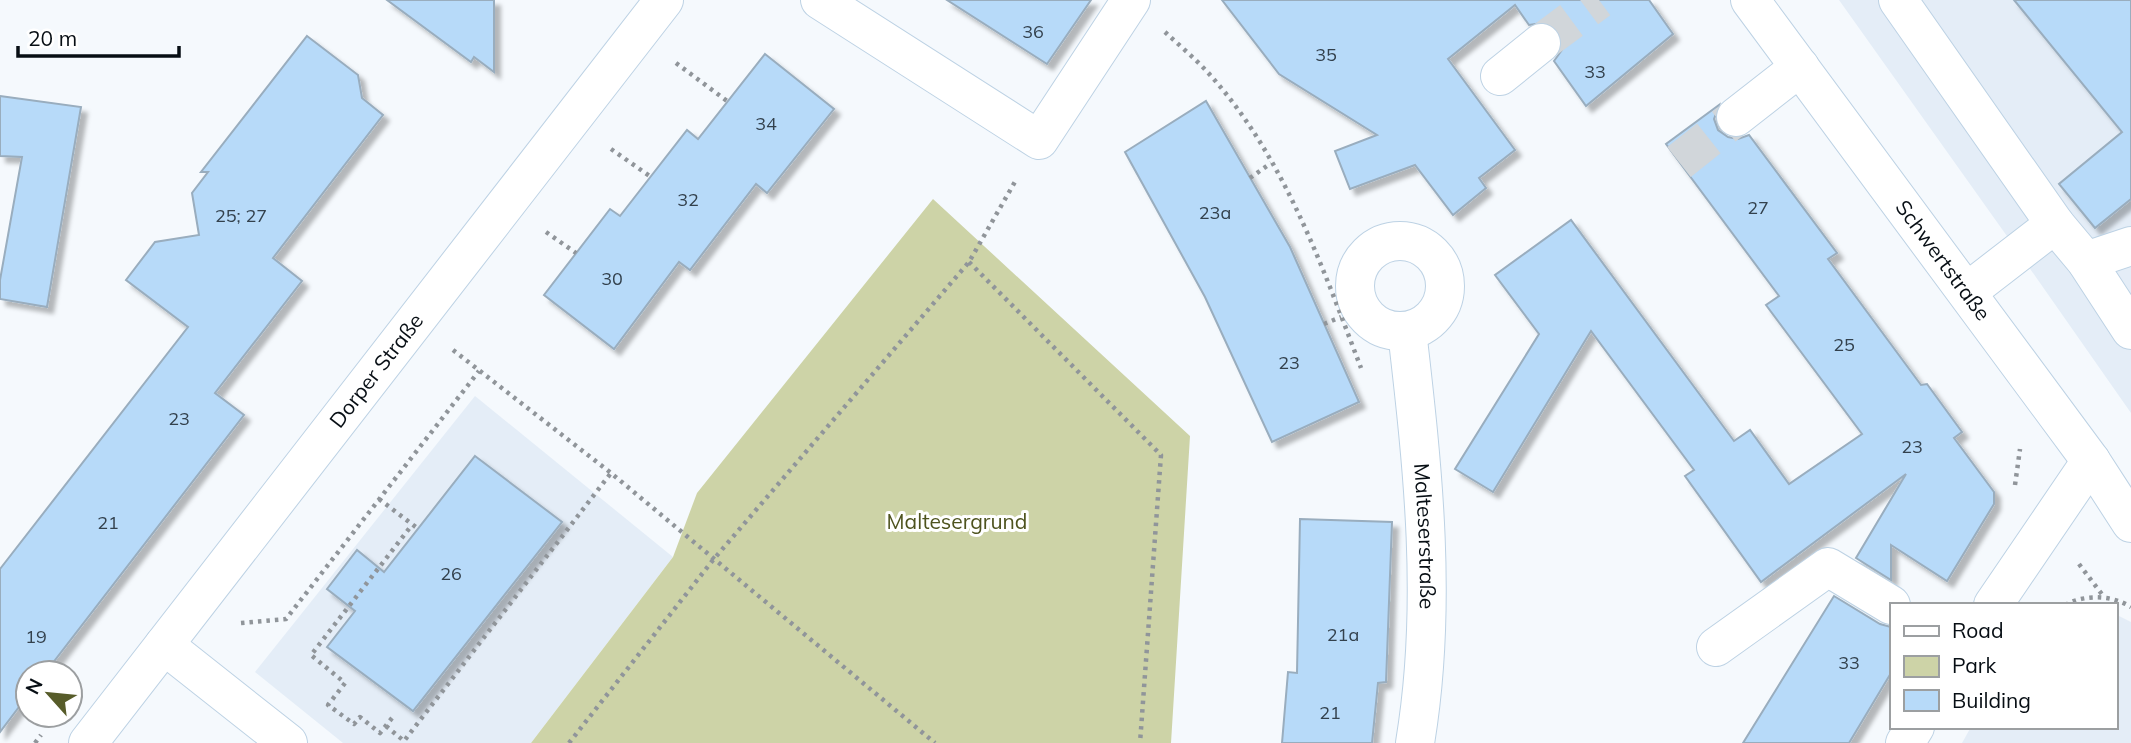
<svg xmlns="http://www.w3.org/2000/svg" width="2131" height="743" font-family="Mulish,sans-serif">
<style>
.built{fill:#e4edf7}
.green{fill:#cdd3a7}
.building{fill:#b7daf9;stroke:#99adbe;stroke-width:2;filter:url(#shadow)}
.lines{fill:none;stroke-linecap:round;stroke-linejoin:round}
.minor-tunnel{stroke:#d1d6da;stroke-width:38;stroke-dasharray:38 19;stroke-linecap:butt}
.minor-casing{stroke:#bdd2e4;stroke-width:40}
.path{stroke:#90959a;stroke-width:4.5;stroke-dasharray:3.5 5;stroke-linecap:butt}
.minor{stroke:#fff;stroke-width:38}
.labels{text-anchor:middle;stroke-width:6;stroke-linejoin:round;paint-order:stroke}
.number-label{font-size:18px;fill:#33414d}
.street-label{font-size:21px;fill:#070e14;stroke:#fff}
.park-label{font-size:21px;fill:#4e531e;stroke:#fff}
</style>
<defs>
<filter id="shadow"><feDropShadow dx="6" dy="6" stdDeviation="2" flood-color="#0004"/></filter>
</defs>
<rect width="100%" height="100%" fill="#f5f9fd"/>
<g class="built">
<path d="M1839,0H2131V413L2019,253Z"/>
<path d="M475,396L673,557L531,743H343L255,672Z"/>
<path d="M2115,614L2131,622V743H1962L1971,727H2115Z"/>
</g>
<path class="green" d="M933,199L1190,436L1171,743H531L673,557L697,493Z"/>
<g class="building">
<path d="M387,0H494V72L474,57L471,62Z"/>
<path d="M947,0H1091L1047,64Z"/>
<path d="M1222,0H1649L1673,34L1586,106L1554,61L1562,50L1563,40L1558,30L1548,22L1529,25L1515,5L1448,59L1515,150L1479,178L1486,188L1453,215L1415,165L1350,189L1335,151L1377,135L1279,74Z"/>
<path d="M2014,0H2131V199L2095,228L2059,184L2122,132Z"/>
<path d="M307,36L358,75L362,98L383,115L273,258L302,281L215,393L244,415L45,673H28V695L0,732V569L188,327L126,280L155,242L199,235L192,193L208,172H201Z"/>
<path d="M765,54L834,109L767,193L756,184L690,270L679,262L614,349L544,295L610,209L620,216L687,130L698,139Z"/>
<path d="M0,96L81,107L47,307L0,299V280L22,157L0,156Z"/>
<path d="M1206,101L1290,247L1359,402L1272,442L1205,297L1125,152Z"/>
<path d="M1719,105L1714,119L1718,130L1728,137L1738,139L1749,135L1837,253L1828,259L1921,385L1927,384L1962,432L1954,438L1994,492V504L1947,581L1891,545V580L1856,558L1906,474L1761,582L1685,476L1694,470L1591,331L1493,492L1455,469L1539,334L1495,275L1571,220L1734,441L1750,430L1789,484L1862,434L1766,305L1779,296L1666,144Z"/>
<path d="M475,456L562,522L413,711L327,647L355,611L327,589L357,550L384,572Z"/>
<path d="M1300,519L1392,522L1386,682L1378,683L1372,743H1282L1288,672L1297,673Z"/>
<path d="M1834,596L1880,624L1891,627V673L1849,743H1743Z"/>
</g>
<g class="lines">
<g class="minor-tunnel">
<path d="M1541,43L1599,0"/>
<path d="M1679,162L1736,117"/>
</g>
<defs>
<g id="minor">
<path d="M820,0L1039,140L1131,0"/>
<path id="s1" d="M1750,0L2091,461L2131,523"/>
<path d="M1898,0L2055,224L1967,292"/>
<path d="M1500,76L1541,43"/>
<path d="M1736,117L1800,67"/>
<path d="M2055,224L2086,261L2131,330"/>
<circle cx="1400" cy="286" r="45"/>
<path d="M2086,261L2131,246"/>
<path id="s2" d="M1407,331C1423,469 1438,605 1415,743"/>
<path d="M1993,605L2091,461"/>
<path d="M164,645L288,743"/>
<path d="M1716,647L1828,567L1891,605"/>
<path id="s3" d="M88,743L664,0"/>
<path d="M1905,743L1915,727"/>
</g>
</defs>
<use href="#minor" class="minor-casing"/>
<g class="path">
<path d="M1165,32C1180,46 1197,60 1211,76C1285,159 1322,266 1361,368"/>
<path d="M676,63L727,101"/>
<path d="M611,149L651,177"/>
<path d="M1250,178L1271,163"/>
<path d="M546,232L576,253"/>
<path d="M969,262L1161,455L1140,743"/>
<path d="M1324,324L1341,317"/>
<path d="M453,350L611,473L935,743"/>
<path d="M2015,485L2020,449"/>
<path d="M379,499L417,528"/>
<path d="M2079,564L2104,597"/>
<path d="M2065,605C2085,594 2112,595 2131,607"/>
<path d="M241,623L286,619L479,371"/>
<path d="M392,718L380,733L360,717L354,724L328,705L345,683L311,655L412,525"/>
<path d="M386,726L404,741L611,473"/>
<path d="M35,743L41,735"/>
<path d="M569,743L713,560L969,262L1016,180"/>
</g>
<use href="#minor" class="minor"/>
</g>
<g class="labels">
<g class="number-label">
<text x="1033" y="38">36</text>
<text x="1326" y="61">35</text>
<text x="1595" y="78">33</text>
<text x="766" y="130">34</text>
<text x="688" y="206">32</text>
<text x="1758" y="214">27</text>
<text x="1215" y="219">23a</text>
<text x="241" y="222">25; 27</text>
<text x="612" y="285">30</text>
<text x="1844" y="351">25</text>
<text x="1289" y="369">23</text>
<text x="179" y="425">23</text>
<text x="1912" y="453">23</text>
<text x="108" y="529">21</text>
<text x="451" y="580">26</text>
<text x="1343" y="641">21a</text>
<text x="36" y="643">19</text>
<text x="1849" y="669">33</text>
<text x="1330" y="719">21</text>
</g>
<g class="street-label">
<text dy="7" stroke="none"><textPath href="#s1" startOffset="324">Schwertstraße</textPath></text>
<text dy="7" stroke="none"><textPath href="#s3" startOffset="471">Dorper Straße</textPath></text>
<text dy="7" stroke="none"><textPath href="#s2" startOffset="206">Malteserstraße</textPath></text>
</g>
<g class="park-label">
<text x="957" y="529">Maltesergrund</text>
</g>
</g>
<rect x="1890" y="603" width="228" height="126" fill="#ffffff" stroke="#9c9fa1" stroke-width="2"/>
<rect x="1904" y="626" width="35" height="10" fill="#ffffff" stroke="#9c9fa1" stroke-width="2"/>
<text x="1952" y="638" font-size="21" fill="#070e14">Road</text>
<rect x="1904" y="656" width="35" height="21" fill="#cdd3a7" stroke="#9c9fa1" stroke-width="2"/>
<text x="1952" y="673" font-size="21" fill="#070e14">Park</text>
<rect x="1904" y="690" width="35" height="21" fill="#b7daf9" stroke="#9c9fa1" stroke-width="2"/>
<text x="1952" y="708" font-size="21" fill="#070e14">Building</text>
<g transform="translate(49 694) rotate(297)"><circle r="33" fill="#ffffff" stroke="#9c9fa1" stroke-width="2"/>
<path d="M0-5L12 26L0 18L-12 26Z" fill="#575c2a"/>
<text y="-10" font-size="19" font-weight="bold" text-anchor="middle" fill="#070e14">N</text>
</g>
<path d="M18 46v10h161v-10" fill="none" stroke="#070e14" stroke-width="3.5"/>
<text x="28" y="46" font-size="21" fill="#070e14" stroke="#ffffff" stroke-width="5" paint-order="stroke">20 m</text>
</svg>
